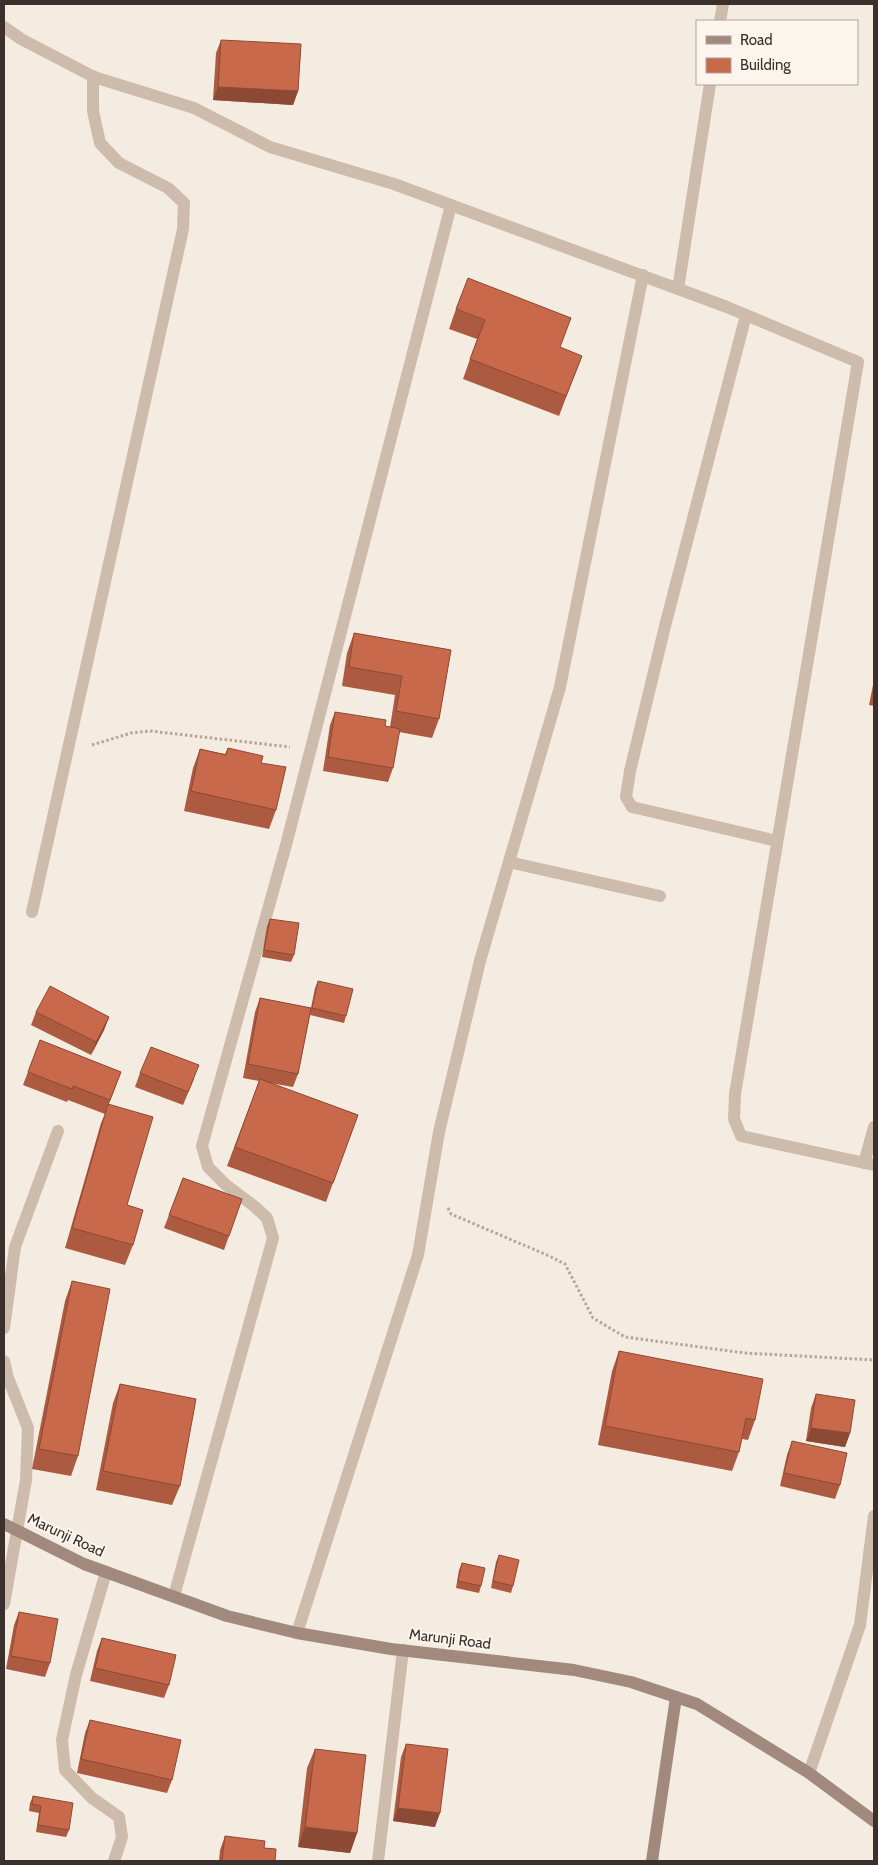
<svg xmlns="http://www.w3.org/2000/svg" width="878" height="1865" font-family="Cabin,sans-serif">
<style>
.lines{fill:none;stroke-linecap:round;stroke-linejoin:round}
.path{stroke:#b9a596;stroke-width:3;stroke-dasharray:2.5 2.5;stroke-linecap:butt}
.lane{stroke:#cdbbac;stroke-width:12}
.street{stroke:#cdbbac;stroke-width:12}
.secondary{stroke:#a18a7d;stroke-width:12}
.wall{fill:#ac5a40}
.shaded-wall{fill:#8c4a34}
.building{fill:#c8694b;stroke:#8c4a34}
.labels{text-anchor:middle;stroke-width:4;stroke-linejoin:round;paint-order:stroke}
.street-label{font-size:15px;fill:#3b302b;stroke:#fbf5ee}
</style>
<rect width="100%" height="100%" fill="#f4ebe1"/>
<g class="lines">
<g class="path">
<path d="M92,745L131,733L150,731L290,747"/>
<path d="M448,1208L451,1214L547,1255L565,1264L593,1318L625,1337L745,1353L874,1360"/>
</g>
<path class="lane" d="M32,912L183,229L184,203L168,188L119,163L100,143L93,111V76"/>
<g class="street">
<path d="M720,21L723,4"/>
<path d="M4,27L21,39L94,77L194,108L270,147L394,184L727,307L858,362L735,1094L734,1119L741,1136L874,1165"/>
<path d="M678,289L710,84"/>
<path d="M746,315L665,626L630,771L626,797L632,807L777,841"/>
<path d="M509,862L660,896"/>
<path d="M864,1163L874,1127"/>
<path d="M4,1328L15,1247L58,1131"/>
<path d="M4,1361L8,1378L28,1428L26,1480L4,1604"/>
<path d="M106,1572L76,1675L62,1740L65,1770L92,1798L119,1817L122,1837L114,1861"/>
<path d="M174,1596L273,1238L267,1218L254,1206L226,1185L208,1167L202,1146L286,845L451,205"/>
<path d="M297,1633L418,1255L439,1132L480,961L560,687L643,275"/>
<path d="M809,1773L860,1625L874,1516"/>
<path d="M378,1861L403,1650"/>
</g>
<g class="secondary">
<path d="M4,1524L84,1564L227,1616L297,1633L391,1649L574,1670L631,1682L697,1704L809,1773L874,1821"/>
<path d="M652,1861L676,1697"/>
</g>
</g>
<g class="wall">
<path d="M221,40L298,91L293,105L213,100L216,53Z"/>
<path d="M456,309L582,356L559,416L463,379L477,339L449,329Z"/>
<path d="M354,633L451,650L439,719L432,738L399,732L393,768L388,782L323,771L330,725L335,712L390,727L395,695L342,686L347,653Z"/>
<path d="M874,680V706L869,705Z"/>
<path d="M228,748L261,763L276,810L269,829L184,811L193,768L200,749L225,754Z"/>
<path d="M270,919L294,955L291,962L262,957L267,926Z"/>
<path d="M318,981L346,1016L344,1023L310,1015L298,1074L293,1087L270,1083L358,1115L326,1202L227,1166L259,1081L243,1078L255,1012L260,998L311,1008L315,988Z"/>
<path d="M36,1012L109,1017L104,1030L91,1055L31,1025Z"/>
<path d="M40,1040L121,1072L109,1104L127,1205L133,1245L125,1265L65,1248L101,1123L105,1114L68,1100L67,1102L23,1085Z"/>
<path d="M140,1073L194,1079L183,1105L135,1087Z"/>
<path d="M183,1178L242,1199L224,1250L164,1228Z"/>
<path d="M72,1281L78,1456L71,1476L32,1469L65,1301Z"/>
<path d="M619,1351L755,1420L748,1440L742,1439L739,1452L732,1471L598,1445L612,1371Z"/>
<path d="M120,1384L180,1486L172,1505L96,1490L113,1403Z"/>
<path d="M816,1394L850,1433L845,1447L806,1441L811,1408Z"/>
<path d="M792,1441L840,1485L835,1499L780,1486L787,1455Z"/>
<path d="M499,1555L513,1586L511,1593L491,1588L496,1562Z"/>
<path d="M462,1563L481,1586L479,1593L456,1588L459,1570Z"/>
<path d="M19,1612L50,1663L45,1677L6,1669L14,1625Z"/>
<path d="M102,1638L169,1685L164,1698L90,1681L97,1651Z"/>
<path d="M90,1720L172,1780L167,1793L77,1773L85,1733Z"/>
<path d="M406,1744L435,1827L393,1821L401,1757Z"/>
<path d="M315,1749L357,1833L350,1853L298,1847L307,1768Z"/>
<path d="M33,1796L69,1830L66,1837L36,1832L39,1813L29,1811L30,1803Z"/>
<path d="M225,1836L264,1848L275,1861H219L220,1850Z"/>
</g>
<g class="shaded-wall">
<path d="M218,87L298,91L293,105L213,100Z"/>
<path d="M109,1017L104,1030L91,1055L96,1042Z"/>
<path d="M811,1428L850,1433L845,1447L806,1441Z"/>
<path d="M398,1808L440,1813L435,1827L393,1821Z"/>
<path d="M305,1827L357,1833L350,1853L298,1847Z"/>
</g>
<g class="building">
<path d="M221,40L301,44L298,91L218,87Z"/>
<path d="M468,278L571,318L560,347L582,356L566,396L470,359L485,320L456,309Z"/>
<path d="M354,633L451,650L439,719L396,711L402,676L349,667Z"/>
<path d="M335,712L386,720L385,726L400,729L393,768L328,757Z"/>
<path d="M228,748L263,756L261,763L286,767L276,810L191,791L200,749L226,755Z"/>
<path d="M270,919L299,923L294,955L264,950Z"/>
<path d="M318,981L353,989L346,1016L312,1008Z"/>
<path d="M50,986L109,1017L96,1042L36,1012Z"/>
<path d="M260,998L311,1008L298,1074L248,1064Z"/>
<path d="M40,1040L121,1072L110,1100L73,1086L72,1089L28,1072Z"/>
<path d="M151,1047L199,1065L188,1092L140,1073Z"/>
<path d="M260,1079L358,1115L333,1183L235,1147Z"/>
<path d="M108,1104L153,1117L127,1205L143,1210L133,1245L72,1228Z"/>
<path d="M183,1178L242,1199L229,1236L169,1215Z"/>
<path d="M72,1281L110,1289L78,1456L39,1449Z"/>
<path d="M619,1351L763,1379L755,1420L746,1418L739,1452L605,1426Z"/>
<path d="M120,1384L196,1399L180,1486L103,1471Z"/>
<path d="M816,1394L855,1400L850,1433L811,1428Z"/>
<path d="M792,1441L847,1453L840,1485L784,1473Z"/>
<path d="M499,1555L519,1560L513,1586L493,1581Z"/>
<path d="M462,1563L485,1568L481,1586L458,1581Z"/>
<path d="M19,1612L58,1619L50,1663L11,1656Z"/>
<path d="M102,1638L176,1655L169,1685L95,1668Z"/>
<path d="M90,1720L181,1740L172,1780L81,1759Z"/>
<path d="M406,1744L448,1749L440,1813L398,1808Z"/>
<path d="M315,1749L366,1755L357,1833L305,1827Z"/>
<path d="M33,1796L73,1803L69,1830L38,1825L41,1806L32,1804Z"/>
<path d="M225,1836L265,1841L264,1848L276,1849L275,1861H222Z"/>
</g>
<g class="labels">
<g class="street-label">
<text transform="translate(66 1535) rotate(25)" y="5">Marunji Road</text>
<text transform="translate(450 1639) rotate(7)" y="5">Marunji Road</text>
</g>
</g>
<rect width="878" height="1865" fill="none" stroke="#3b302b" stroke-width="10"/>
<rect x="696" y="20" width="162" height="65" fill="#fbf5ee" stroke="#aea6a0"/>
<rect x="706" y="36" width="25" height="8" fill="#a18a7d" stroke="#aea6a0"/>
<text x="740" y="45" font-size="15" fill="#3b302b">Road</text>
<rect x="706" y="58" width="25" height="15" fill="#c8694b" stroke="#aea6a0"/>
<text x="740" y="70" font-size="15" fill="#3b302b">Building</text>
</svg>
